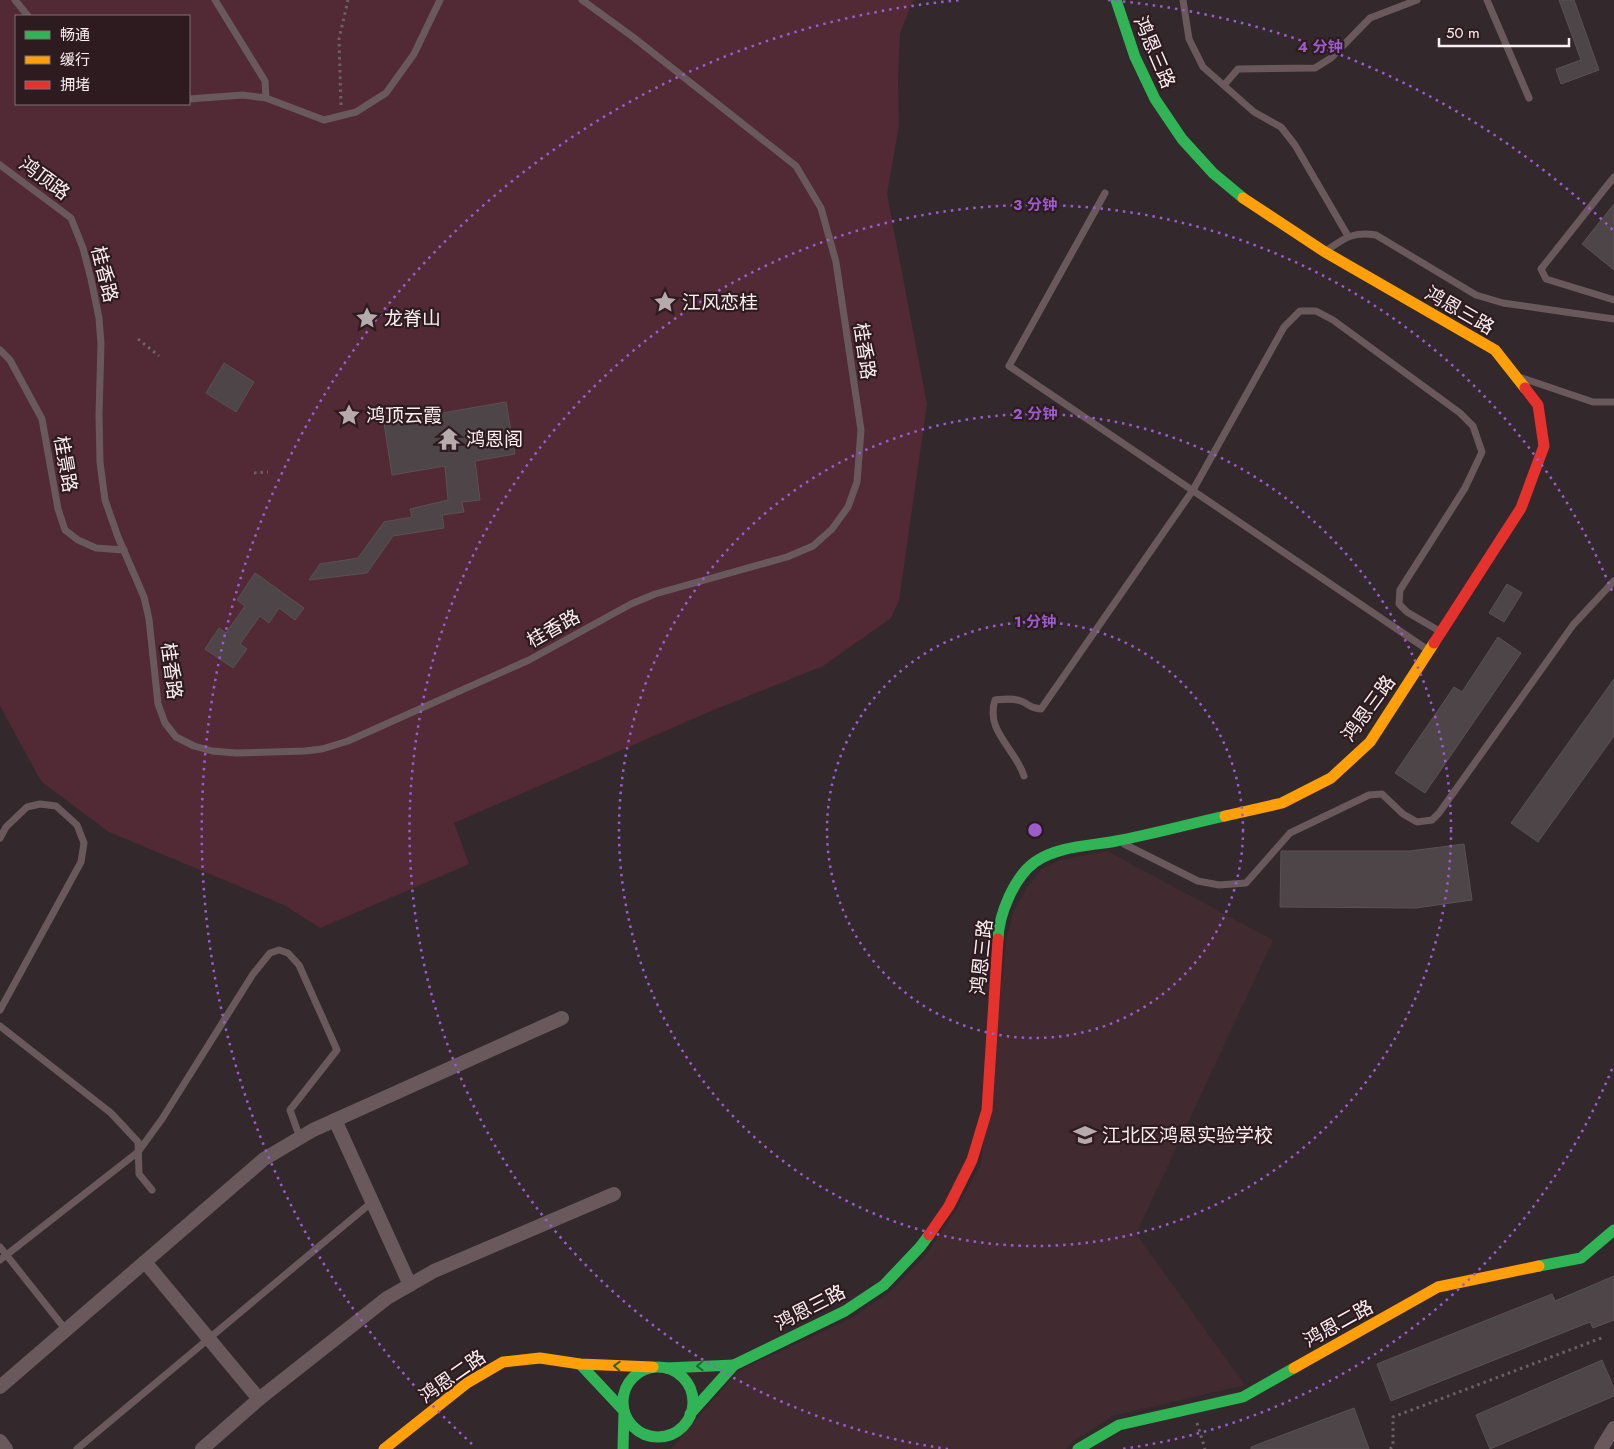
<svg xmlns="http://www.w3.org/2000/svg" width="1614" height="1449" font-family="Jost,'Noto Sans SC',sans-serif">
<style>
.built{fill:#412a30}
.green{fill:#512a36;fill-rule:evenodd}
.building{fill:#4d4547;stroke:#5a5154}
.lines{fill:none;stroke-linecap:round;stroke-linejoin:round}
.path{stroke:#6e6165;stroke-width:3;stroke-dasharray:2.5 4;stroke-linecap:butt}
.lane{stroke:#69595d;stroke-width:7}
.street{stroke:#69595d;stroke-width:14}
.fast{stroke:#30b455;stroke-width:11}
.slow{stroke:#ff9f0a;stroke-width:11}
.jam{stroke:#e5322d;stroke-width:11}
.oneway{stroke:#2e6038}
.ring{fill:none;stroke:#9b5dcc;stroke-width:2.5;stroke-dasharray:2.5 5}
.labels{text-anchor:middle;stroke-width:4.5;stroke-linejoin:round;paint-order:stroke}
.street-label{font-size:19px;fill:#fceff2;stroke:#2d1b20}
.poi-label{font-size:19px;fill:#fceff2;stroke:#2d1b20;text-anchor:start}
.centre{fill:#9b5dcc;stroke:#2d1b20;stroke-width:2.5}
.ring-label{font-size:15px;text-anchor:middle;font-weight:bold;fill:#9b5dcc;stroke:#2d1b20;stroke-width:4.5;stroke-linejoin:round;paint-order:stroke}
</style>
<rect width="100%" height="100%" fill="#33292c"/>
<path class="built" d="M1107,851L1273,940L1136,1234L1245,1385L1113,1416L1072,1442L1066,1449H671L738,1371L850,1319L890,1292L927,1254L956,1210L981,1163L1007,937L1013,912L1026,889L1041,870L1060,860Z"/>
<path class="green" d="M0,0H916L912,2L900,33L898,80L899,125L887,194L927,404L899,600L891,618L823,666L711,711L454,823L469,864L320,928L284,905L109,832L41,781L0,706ZM16,16H189V104H16Z"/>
<g class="building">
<path d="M1559,0H1574L1599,70L1561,84L1556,69L1581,60Z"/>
<path d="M1614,204V270L1582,244Z"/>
<path d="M224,363L254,382L236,412L206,393Z"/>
<path d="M506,402L515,454L475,461L480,500L462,502L464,512L442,515L444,528L393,536L367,573L309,580L320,564L358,558L384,522L412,517L410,509L448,500L445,466L392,475L384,423Z"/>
<path d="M255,573L304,608L295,620L279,608L269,623L260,616L240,644L247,649L233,668L205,649L219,628L226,633L245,606L237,600Z"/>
<path d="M1507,584L1522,593L1504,622L1489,613Z"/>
<path d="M1498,637L1521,653L1425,793L1395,773L1454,687L1462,692Z"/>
<path d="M1614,679V736L1538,842L1511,823Z"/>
<path d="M1464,844L1472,900L1416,908L1280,907L1281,851H1410Z"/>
<path d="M1614,1276V1320L1593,1328L1590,1322L1391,1401L1377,1364L1552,1294L1555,1301Z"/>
<path d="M1602,1360L1614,1388V1396L1490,1449L1476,1415Z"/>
<path d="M1354,1408L1369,1449H1251V1447Z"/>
</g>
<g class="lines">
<g class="path">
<path d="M341,105L339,39L348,0"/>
<path d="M138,339L159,356"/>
<path d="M254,473L268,472"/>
<path d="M1197,1423L1205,1449"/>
<path d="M1390,1449L1393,1446V1417L1604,1337"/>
</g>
<g class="lane">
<path d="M15,0L28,16"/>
<path d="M215,0L265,81L266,98"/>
<path d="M1183,0L1189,39L1203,67L1254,112L1281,127L1295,145L1348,236"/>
<path d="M1487,0L1529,98"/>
<path d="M1224,85L1238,69L1315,68L1331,58L1370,18L1417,0"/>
<path d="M189,99L243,95L266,98L324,120L356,112L386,93L414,54L440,0"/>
<path d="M0,165L71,218L83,248L91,279L99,318L101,344L99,415L100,462L105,500L118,537L144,597L149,619L158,704L165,723L176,737L194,746L212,751L236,753L305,751L322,749L348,741L529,660L631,604L655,594L787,557L813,546L832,529L848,507L857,482L861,430L836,262L821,208L796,166L633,37L582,0"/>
<path d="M1614,177L1541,269L1546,279L1614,300"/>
<path d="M1105,193L1009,366L1428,650"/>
<path d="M1326,251C1344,238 1353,231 1376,235L1476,295L1503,303L1614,319"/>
<path d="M0,350L10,360L42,419L58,509L65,530L78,540L96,548L124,550"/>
<path d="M1522,378L1593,402H1614"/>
<path d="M1024,776C1015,748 985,731 995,700C1005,699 1013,698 1021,701C1031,705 1029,708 1041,709L1193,490L1284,327L1300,311H1316L1333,320L1460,413L1473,426L1482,452L1465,488L1400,590L1399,604L1407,612L1441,632"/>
<path d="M0,838L6,827L27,807L40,804L56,806L77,825L84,843L81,862L0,1010"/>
<path d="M1124,844L1198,881L1219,885L1246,883L1290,833L1369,795L1382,794L1403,814L1417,822L1432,820L1439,813L1573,625L1614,581"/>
<path d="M0,1026L111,1113L138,1142L139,1174L152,1190"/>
<path d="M0,1247L66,1330"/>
<path d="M0,1260L138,1152L162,1119L253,974L270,953L279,950L288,953L299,965L337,1050L290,1110L300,1138"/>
<path d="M77,1449L372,1202"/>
</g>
<g class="street">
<path d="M335,1120L410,1285"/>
<path d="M145,1262L259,1399"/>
<path d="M0,1387L264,1159L313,1130L562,1018"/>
<path d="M0,1441L6,1449"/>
<path d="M202,1449L259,1399L387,1298L434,1271L614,1194"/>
<path d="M1601,1449L1614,1428"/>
</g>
<g class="fast">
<path d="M1116,0L1135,57L1155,99L1182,139L1213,173L1243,198"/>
<path d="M998,939C999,914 1014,877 1035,862C1058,846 1090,846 1116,841C1153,834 1189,824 1225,816"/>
<path d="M1539,1266L1581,1258L1614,1230"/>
<path d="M580,1364L624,1411L623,1449"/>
<circle cx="658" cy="1402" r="35"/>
<path d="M666,1368L734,1365"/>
<path d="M690,1414L734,1365L845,1311L884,1285L920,1247L929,1235"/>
<path d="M1078,1449L1119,1425L1243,1397L1294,1368"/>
</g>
<g class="slow">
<path d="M1243,198L1325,252L1495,350L1525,388"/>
<path d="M1225,816L1282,803L1331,778L1370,742L1434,643"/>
<path d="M1294,1368L1438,1287L1539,1266"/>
<path d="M384,1449L467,1383L503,1362L540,1358L580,1364L653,1367"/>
</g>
<g class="jam">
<path d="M1434,643L1521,508L1544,446L1538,405L1525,388"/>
<path d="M929,1235L949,1206L972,1160L987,1110L998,939"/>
</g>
</g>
<defs><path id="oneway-chevron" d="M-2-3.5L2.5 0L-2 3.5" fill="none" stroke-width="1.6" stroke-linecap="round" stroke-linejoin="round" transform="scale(1.25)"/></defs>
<g class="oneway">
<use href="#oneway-chevron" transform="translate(617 1366) rotate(-177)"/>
<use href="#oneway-chevron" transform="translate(700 1366) rotate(178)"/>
</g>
<g class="ring">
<circle cx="1035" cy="830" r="208"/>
<circle cx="1035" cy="830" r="416"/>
<path d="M1612 1069A625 625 0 0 1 1122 1449M948 1449A625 625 0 1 1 1612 591"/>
<path d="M472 1444A833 833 0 0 1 962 0M1108 0A833 833 0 0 1 1614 231"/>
</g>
<defs>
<symbol id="sight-bare" viewBox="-9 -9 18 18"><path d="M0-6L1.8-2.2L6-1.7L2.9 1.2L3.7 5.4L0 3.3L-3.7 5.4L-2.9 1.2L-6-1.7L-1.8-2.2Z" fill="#b6aaad" stroke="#2d1b20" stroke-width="2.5" paint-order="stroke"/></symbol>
<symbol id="temple-bare" viewBox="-9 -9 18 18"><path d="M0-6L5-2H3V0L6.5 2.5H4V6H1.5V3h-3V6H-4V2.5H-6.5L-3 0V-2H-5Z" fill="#b6aaad" stroke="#2d1b20" stroke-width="2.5" paint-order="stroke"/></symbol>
<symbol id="school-bare" viewBox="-9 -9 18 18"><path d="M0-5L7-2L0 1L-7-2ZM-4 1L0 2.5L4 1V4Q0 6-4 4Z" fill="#b6aaad" stroke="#2d1b20" stroke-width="2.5" paint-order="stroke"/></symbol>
</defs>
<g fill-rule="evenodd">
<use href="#sight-bare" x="649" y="286" width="32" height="32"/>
<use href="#sight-bare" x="351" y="302" width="32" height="32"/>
<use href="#sight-bare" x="333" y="399" width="32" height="32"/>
<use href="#temple-bare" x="433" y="423" width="32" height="32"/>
<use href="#school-bare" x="1069" y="1119" width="32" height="32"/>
</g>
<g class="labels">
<g class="street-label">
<text transform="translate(1155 52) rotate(67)" y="7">鸿恩三路</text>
<text transform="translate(45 178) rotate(37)" y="7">鸿顶路</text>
<text transform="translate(105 274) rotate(76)" y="7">桂香路</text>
<text transform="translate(1460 310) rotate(30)" y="7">鸿恩三路</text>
<text transform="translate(865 351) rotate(82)" y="7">桂香路</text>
<text transform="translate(66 464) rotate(80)" y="7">桂景路</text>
<text transform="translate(553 628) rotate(-29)" y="7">桂香路</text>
<text transform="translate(172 671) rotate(83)" y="7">桂香路</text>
<text transform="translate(1368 708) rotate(-54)" y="7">鸿恩三路</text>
<text transform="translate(981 957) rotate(-84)" y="7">鸿恩三路</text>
<text transform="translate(810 1307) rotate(-27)" y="7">鸿恩三路</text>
<text transform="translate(1338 1323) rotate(-29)" y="7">鸿恩二路</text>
<text transform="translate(452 1376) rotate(-35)" y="7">鸿恩二路</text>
</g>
<g class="poi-label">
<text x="682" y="309">江风恋桂</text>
<text x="384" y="325">龙脊山</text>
<text x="366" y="422">鸿顶云霞</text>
<text x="466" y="446">鸿恩阁</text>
<text x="1102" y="1142">江北区鸿恩实验学校</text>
</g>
</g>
<circle cx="1035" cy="830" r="8" class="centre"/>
<g class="ring-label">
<text x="1320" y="52">4 分钟</text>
<text x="1035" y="210">3 分钟</text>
<text x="1035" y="419">2 分钟</text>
<text x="1035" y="627">1 分钟</text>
</g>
<rect x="15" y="15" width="175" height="90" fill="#2d1b20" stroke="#807074"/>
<rect x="25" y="31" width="25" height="8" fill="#30b455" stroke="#807074"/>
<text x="60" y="40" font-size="15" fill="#fceff2">畅通</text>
<rect x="25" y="56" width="25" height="8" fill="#ff9f0a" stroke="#807074"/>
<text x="60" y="65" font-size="15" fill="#fceff2">缓行</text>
<rect x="25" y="81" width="25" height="8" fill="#e5322d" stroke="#807074"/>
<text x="60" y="90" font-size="15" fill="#fceff2">拥堵</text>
<path d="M1439 38v8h130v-8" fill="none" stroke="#fceff2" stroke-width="2.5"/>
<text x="1446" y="38" font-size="15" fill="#fceff2" stroke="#2d1b20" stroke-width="4" paint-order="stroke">50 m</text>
</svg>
